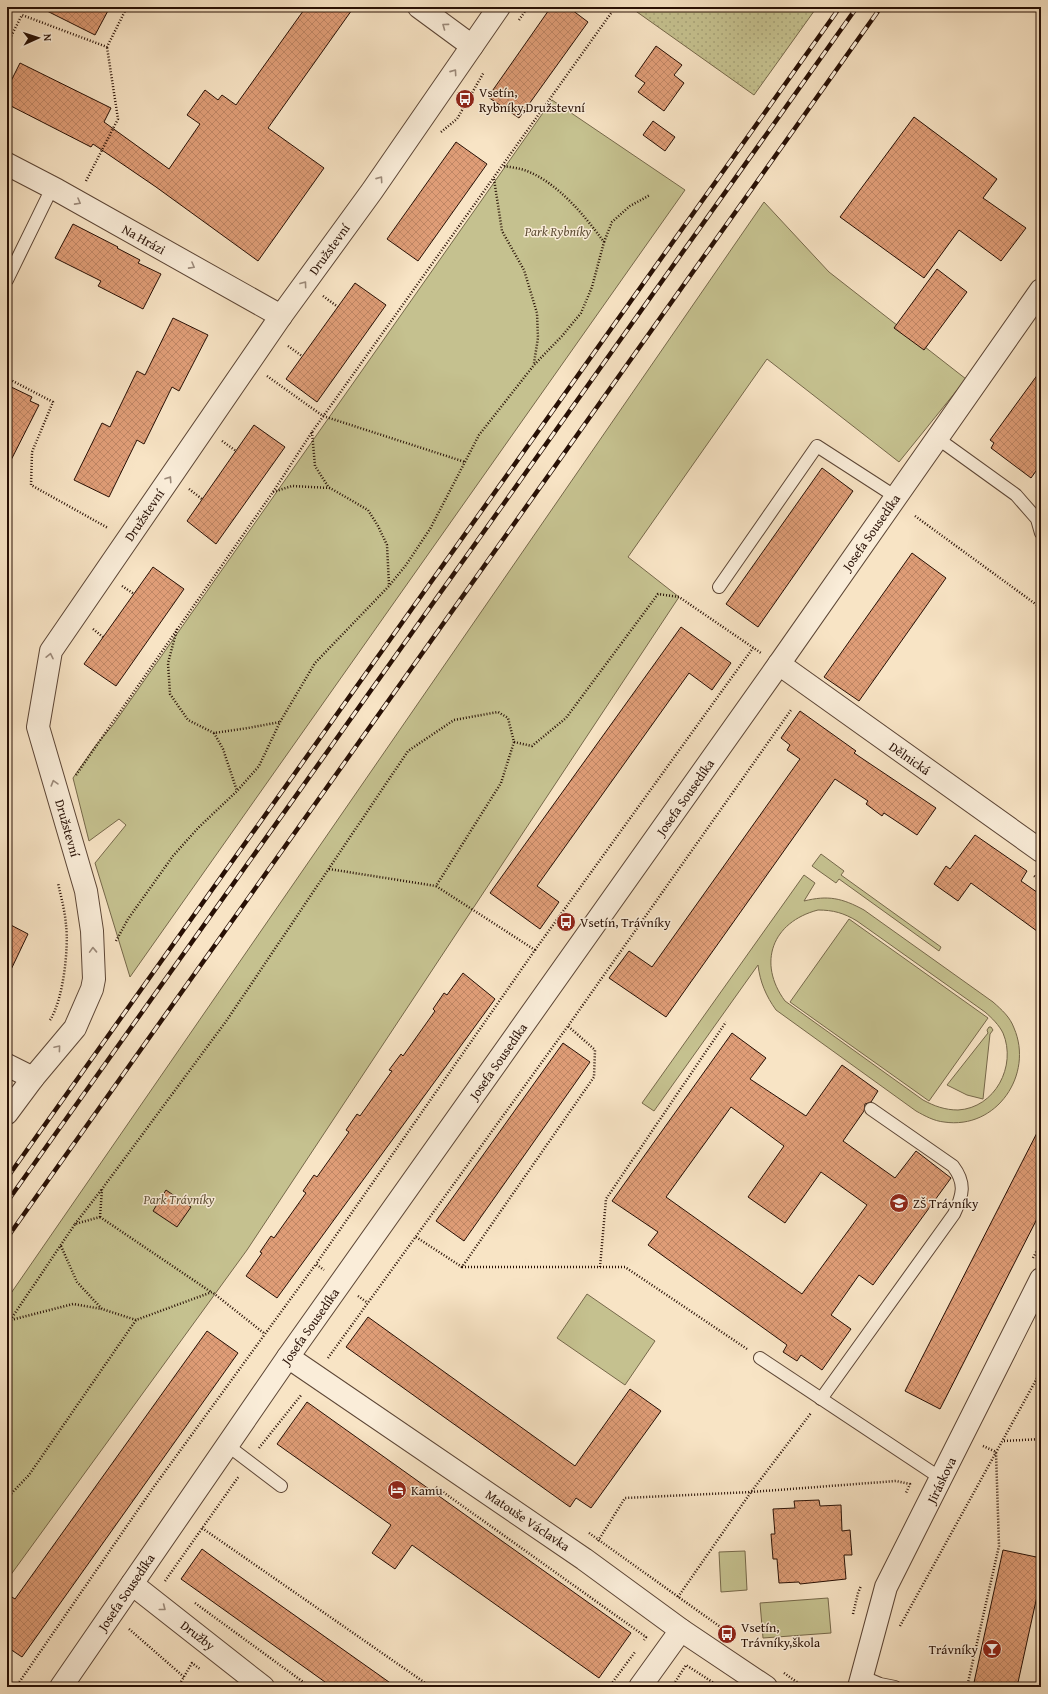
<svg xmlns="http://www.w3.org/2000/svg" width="1048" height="1694" font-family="'Gentium Book Plus',serif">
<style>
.grass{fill:url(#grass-dots);stroke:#76684a}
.green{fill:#c5c18f;stroke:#76684a;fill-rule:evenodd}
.building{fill:url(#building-cross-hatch);stroke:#281005;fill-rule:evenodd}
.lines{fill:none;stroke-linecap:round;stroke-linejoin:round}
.lane-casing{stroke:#5c4535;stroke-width:14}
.street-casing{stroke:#5c4535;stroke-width:24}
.path{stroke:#281005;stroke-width:2.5;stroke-dasharray:1 2;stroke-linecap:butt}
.lane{stroke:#faedd9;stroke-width:12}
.street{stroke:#faedd9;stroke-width:22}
.rail-casing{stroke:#281005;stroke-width:4.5}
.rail{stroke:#faedd9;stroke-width:3;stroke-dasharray:9;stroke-linecap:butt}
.path-bridge{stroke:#281005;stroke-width:2.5;stroke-dasharray:1 2;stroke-linecap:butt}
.oneway{stroke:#9c8a7a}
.labels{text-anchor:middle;stroke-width:3;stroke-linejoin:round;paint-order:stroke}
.poi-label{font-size:13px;fill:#281005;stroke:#faedd9;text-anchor:start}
.park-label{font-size:13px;font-style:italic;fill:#5f4e35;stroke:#faedd9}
.street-label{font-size:13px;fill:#281005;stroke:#faedd9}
</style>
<defs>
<pattern id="grass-dots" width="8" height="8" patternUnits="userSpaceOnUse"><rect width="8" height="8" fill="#c5c18f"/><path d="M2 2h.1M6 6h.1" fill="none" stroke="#a9a57a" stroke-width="1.8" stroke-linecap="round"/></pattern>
<pattern id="building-cross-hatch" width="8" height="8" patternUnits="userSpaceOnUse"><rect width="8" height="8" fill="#df9d77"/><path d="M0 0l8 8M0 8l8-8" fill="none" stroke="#bf8665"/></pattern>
</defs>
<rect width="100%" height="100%" fill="#f8e4c5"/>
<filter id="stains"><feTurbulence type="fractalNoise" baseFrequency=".005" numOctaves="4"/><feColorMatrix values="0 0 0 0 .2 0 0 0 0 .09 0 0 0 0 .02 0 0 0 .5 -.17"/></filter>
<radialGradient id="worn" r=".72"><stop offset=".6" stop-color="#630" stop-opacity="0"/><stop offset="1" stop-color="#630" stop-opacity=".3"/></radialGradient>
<path class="grass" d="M630,7H817L754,95Z"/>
<g class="green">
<path d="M552,100L685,190L130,977L95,863L126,825L119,819L89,841L73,778L96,745L113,725Z"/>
<path d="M764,202L829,272L966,379L899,462L767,359L628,557L679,597L247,1250L7,1580V1299Z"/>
<path d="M821,854L844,871L841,875L941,947L939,951L839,879L836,883L812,866Z"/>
<path d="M804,875L815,883L804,901C828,895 842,898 864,910L993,1002C1002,1010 1010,1017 1014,1028C1034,1074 997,1130 944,1122C934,1121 925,1116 916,1111L776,1010C766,996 760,982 758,965L654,1111L642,1103ZM818,910C833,910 844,913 857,921L985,1012C992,1018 999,1025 1003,1033C1017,1066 995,1108 958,1110C945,1110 934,1106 923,1100L785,1001C757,963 772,922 818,910Z"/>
<path d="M849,919L988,1018L929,1101L790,1002Z"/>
<path d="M989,1027H991L993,1030L990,1034L983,1099L967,1095L947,1085L988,1033L987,1030Z"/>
<path d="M587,1294L655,1341L625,1385L557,1338Z"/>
<path d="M745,1551L747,1590L721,1592L719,1552Z"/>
<path d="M828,1598L831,1633L763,1638L760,1603Z"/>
</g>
<g class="building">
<path d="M39,7H110L95,35Z"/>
<path d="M306,7H354L268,128L324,168L258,261L156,187L93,144L91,147L7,104V89L20,63L111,108L104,122L169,169L200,124L187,115L205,90L218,100L222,95L236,105Z"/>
<path d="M551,7H568L588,22L519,118L488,97Z"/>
<path d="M656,46L682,65L674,75L684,83L664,111L638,92L645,83L635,76Z"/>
<path d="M914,117L997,179L983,198L1026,228L1001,261L959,230L924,278L840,217Z"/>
<path d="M653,121L675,137L665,151L643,135Z"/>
<path d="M456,142L487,164L418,261L387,239Z"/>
<path d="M73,224L118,247L117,248L140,260L138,263L161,274L143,309L98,286L101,281L55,258Z"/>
<path d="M937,269L967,292L924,350L894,328Z"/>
<path d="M355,283L386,305L317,402L286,379Z"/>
<path d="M173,318L208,335L179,391L172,387L144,444L137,440L109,497L74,480L102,423L110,427L137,371L145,375Z"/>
<path d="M1041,370V464L1031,478L991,448L994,443L990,440Z"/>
<path d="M7,385L32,397L30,401L39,405L7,468Z"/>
<path d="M254,425L285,447L216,544L187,521Z"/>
<path d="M822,468L853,491L758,627L726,604Z"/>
<path d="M912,553L946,578L859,701L824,677Z"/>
<path d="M153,567L184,589L116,686L84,664Z"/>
<path d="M681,627L731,663L712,690L689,673L537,886L559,902L540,929L490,893Z"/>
<path d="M800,711L856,751L854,753L936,808L917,835L884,813L882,816L866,804L868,801L835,779L666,1017L609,978L629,951L652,967L800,759L787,750L790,745L781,738Z"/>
<path d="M975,835L1027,871L1021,881L1041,895V934L971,883L958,901L934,884L946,866L950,869Z"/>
<path d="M7,923L28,934L7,978Z"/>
<path d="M463,973L495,999L277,1298L246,1276L262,1253L260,1252L271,1236L274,1238L306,1193L303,1191L314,1175L317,1177L349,1132L346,1130L357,1114L360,1116L392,1071L389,1070L401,1054L403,1056L435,1011L433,1009L444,993L447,995Z"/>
<path d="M732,1033L766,1058L750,1079L806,1116L842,1065L878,1091L871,1102L865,1104L864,1111L843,1141L895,1178L916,1151L951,1178L873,1285L859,1275L831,1315L851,1329L822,1370L801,1355L797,1361L783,1352L787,1345L648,1245L658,1232L612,1201ZM731,1107L784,1146L748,1197L785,1223L821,1172L867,1205L802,1294L666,1197Z"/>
<path d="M563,1043L590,1062L464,1241L436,1221Z"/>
<path d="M1041,1125V1211L940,1409L905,1391Z"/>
<path d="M166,1190L191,1207L177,1227L153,1211Z"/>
<path d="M368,1317L575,1466L630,1389L661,1411L591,1508L576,1498L570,1507L346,1347Z"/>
<path d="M207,1331L238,1353L22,1657L7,1647V1594L15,1599Z"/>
<path d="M307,1402L631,1633L599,1678L412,1545L395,1569L372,1553L391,1525L277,1444Z"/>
<path d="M819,1500L820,1506L841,1505L842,1531L850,1530L852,1555H844L846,1579L800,1584L799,1582L779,1583L777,1559H773L771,1534H775L773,1509L795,1508L794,1501Z"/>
<path d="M202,1549L232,1571L396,1687H332L181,1579Z"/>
<path d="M1003,1550L1041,1558V1578L1017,1687H973Z"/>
</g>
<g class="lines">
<defs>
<g id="lane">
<path d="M7,280L52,188"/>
<path d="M937,438L1016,495L1037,519L1041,533"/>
<path d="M719,587L817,446L896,497"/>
<path d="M760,1358L942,1479"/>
<path d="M821,1399L954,1214C963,1195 966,1183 953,1166L871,1109"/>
<path d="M227,1445L281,1486"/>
<path d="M861,1676L880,1684L895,1687"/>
</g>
<g id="street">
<path d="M419,7L472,46"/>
<path d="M7,164L57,190L281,316"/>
<path d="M779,664L1041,851"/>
<path d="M7,1065L33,1078"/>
<path d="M7,1113L33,1078L75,1028L92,989L94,979L92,931L86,891L38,727L51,651L281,316L372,191L499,7"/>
<path d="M288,1357L584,1559L681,1630L766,1687"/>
<path d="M132,1584L263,1687"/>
<path d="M61,1687L288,1357L779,664L1041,290"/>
<path d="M640,1687L681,1630"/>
<path d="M859,1687L886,1587L1041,1279"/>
</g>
</defs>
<use href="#lane" class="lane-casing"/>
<use href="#street" class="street-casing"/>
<g class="path">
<path d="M519,20L528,7"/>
<path d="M7,44L22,15L107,47L127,7"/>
<path d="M441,132L457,119L484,72"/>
<path d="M494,179L502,231L524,270L537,313L538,338L534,363"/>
<path d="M86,181L118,119L107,47"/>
<path d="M604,242L612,222L630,206L650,195"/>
<path d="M323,296L338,307"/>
<path d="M288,346L302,356"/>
<path d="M267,376L323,416L465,462"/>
<path d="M7,378L53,402L32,452L31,485L108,528"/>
<path d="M312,432L315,466L329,488"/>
<path d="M222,441L236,451"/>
<path d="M189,489L202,499"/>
<path d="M273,492L292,486L330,488L368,510L378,526L387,545L389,585"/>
<path d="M915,516L1041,608"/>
<path d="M122,586L134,594"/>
<path d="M93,629L103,637"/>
<path d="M177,629L168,663L170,694L188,720L214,733L248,728L280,722"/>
<path d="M214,733L223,749L237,791"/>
<path d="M514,742L532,746L566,718L658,594L679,597L761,653"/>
<path d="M76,775L273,492L312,432L614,9L612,7"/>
<path d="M329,869L436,886"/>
<path d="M1034,876L1041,881"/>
<path d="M116,941L128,919L173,856L198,828L237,791L259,766L280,722L315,663L389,586L406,565L430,529L479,435L534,365L562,336L581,313L592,287L604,242C584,215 559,184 527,171C519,168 510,167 503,166"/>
<path d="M535,950L753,648"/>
<path d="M50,1020C63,1001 69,948 66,925C65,911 61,897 58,883"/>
<path d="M100,1217L102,1189L227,1020L408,751L454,720L498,712L508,718L514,742L501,783L436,886L535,950L316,1264"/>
<path d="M100,1217L211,1292"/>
<path d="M416,1237L462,1267"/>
<path d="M61,1246L77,1282L102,1309L136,1320"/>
<path d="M1033,1258L1041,1243"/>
<path d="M600,1267L606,1199L726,1022"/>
<path d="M358,1296L368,1303"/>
<path d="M11,1320L73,1304L102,1309"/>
<path d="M7,1325L75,1224L100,1217"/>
<path d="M747,1349L625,1267H462L594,1077L595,1050L568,1026L791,710"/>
<path d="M328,1358L568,1026"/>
<path d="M1004,1441L1041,1439"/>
<path d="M259,1448L302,1394"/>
<path d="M436,1487L646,1637L644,1640"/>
<path d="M7,1498L29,1475L136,1320L212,1292L265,1334L316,1264L324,1270"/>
<path d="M202,1528L431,1687"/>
<path d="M589,1533L733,1636"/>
<path d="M598,1541L625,1498L751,1492L896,1481L910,1484L906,1493"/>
<path d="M165,1581L239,1476"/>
<path d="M678,1597L751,1492L811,1413"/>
<path d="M195,1603L310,1687"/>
<path d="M853,1614L858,1593L861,1586"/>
<path d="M900,1626L1041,1371"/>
<path d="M129,1629L184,1677"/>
<path d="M784,1673L804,1687"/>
<path d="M16,1687L153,1488L265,1334"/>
<path d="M178,1687L192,1663L200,1669"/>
<path d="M609,1687L635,1652"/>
<path d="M672,1687L686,1665L720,1687"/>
<path d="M967,1687L999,1546L996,1452L983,1446"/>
</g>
<use href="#lane" class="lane"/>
<use href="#street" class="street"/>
<defs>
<g id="rail">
<path d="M7,1178L840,7"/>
<path d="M7,1202L857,7"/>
<path d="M7,1238L881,7"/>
</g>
</defs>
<use href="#rail" class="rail-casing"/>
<use href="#rail" class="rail"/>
<path class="path-bridge" d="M75,1224L102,1189"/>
</g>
<defs><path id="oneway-chevron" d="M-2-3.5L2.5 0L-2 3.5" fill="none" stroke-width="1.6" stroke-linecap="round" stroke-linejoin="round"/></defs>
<g class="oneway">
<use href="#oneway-chevron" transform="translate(445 26) rotate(-144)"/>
<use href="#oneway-chevron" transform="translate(454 72) rotate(-55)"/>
<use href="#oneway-chevron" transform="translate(380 179) rotate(-55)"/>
<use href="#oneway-chevron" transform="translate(78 202) rotate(29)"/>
<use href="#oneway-chevron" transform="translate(192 266) rotate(29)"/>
<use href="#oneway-chevron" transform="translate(304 284) rotate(-54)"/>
<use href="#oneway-chevron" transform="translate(169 479) rotate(-56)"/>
<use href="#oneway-chevron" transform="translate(50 656) rotate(-78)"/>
<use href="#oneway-chevron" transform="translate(54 783) rotate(-106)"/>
<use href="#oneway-chevron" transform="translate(93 950) rotate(-92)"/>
<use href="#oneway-chevron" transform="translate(58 1048) rotate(-50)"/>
<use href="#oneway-chevron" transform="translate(163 1608) rotate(38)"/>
</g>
<defs>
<symbol id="bus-disc" viewBox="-11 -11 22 22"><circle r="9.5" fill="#8f2418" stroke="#faedd9"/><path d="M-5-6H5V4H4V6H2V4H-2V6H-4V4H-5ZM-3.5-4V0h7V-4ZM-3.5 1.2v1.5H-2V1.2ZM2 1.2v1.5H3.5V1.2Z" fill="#fff"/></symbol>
<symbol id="school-disc" viewBox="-11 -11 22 22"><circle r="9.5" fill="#8f2418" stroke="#faedd9"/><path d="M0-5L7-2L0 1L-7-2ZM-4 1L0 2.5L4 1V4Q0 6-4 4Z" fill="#fff"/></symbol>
<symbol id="hotel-disc" viewBox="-11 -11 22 22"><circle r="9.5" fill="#8f2418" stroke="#faedd9"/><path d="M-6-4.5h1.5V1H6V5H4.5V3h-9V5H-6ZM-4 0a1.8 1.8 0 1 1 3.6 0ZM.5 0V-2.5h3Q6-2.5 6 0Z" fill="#fff"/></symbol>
<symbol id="bar-disc" viewBox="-11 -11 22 22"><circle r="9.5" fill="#8f2418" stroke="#faedd9"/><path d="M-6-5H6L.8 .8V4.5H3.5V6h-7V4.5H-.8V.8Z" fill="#fff"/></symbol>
</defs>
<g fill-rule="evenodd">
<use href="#bus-disc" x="454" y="88" width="22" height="22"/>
<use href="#bus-disc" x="555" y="911" width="22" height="22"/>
<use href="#school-disc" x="888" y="1192" width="22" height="22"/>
<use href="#hotel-disc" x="386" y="1479" width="22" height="22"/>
<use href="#bus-disc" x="716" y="1623" width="22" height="22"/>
<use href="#bar-disc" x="981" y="1638" width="22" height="22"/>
</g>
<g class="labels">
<g class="poi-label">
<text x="479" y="97">Vsetín,<tspan x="479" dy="15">Rybníky,Družstevní</tspan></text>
<text x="580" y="927">Vsetín, Trávníky</text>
<text x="913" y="1208">ZŠ Trávníky</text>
<text x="411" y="1495">Kamu</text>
<text x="741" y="1632">Vsetín,<tspan x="741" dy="15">Trávníky,škola</tspan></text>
<text x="978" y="1654" text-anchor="end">Trávníky</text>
</g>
<g class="park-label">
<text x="558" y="236">Park Rybníky</text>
<text x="179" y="1204">Park Trávníky</text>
</g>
<g class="street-label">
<text transform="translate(144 239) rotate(29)" y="5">Na Hrázi</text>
<text transform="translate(329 249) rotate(-54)" y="5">Družstevní</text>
<text transform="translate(144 515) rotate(-56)" y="5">Družstevní</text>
<text transform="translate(871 532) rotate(-55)" y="5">Josefa Sousedíka</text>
<text transform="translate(910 758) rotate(35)" y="5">Dělnická</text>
<text transform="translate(685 797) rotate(-55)" y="5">Josefa Sousedíka</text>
<text transform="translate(68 828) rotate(74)" y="5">Družstevní</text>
<text transform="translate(498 1061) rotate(-55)" y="5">Josefa Sousedíka</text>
<text transform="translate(310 1326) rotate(-55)" y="5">Josefa Sousedíka</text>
<text transform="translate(941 1480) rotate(-64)" y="5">Jiráskova</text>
<text transform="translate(528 1520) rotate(34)" y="5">Matouše Václavka</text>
<text transform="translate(126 1592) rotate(-56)" y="5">Josefa Sousedíka</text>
<text transform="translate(198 1635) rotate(38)" y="5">Družby</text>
</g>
</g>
<rect width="1048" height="1694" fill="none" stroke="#f8e4c5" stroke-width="24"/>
<rect x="8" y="8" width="1032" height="1678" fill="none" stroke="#281005" stroke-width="2"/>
<rect x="12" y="12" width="1024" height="1670" fill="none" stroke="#281005"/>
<g transform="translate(38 38) rotate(87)" stroke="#faedd9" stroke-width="3" paint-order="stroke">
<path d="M0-3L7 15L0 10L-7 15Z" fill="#281005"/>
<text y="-6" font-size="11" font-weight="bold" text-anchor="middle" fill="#281005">N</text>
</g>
<rect width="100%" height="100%" filter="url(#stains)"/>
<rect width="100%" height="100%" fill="url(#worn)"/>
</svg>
